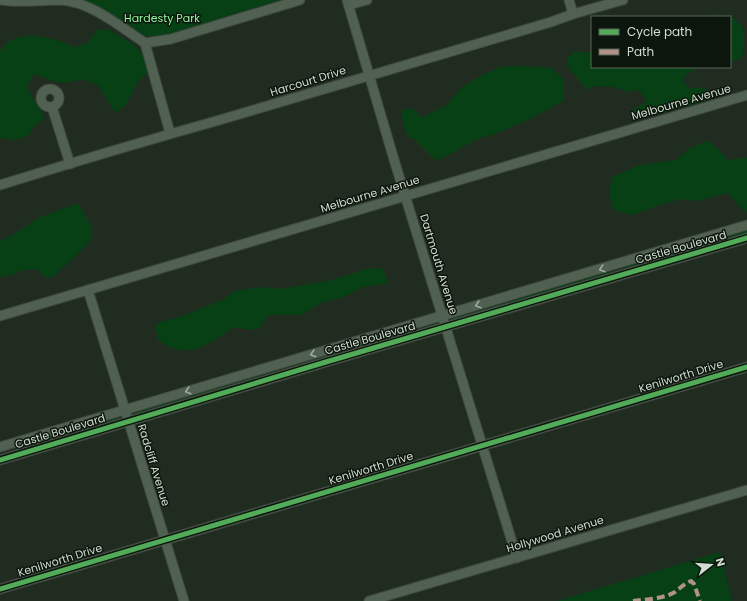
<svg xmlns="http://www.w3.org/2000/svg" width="747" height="601" font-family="Poppins,sans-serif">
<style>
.green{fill:#064014}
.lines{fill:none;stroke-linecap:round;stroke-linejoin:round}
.minor-casing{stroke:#3e473e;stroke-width:11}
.minor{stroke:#506051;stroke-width:9}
.quiet{stroke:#af9288;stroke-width:4;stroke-dasharray:8 4;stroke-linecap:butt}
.cycleway-casing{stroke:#0d160d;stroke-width:8}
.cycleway{stroke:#51ab58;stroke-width:5}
.oneway{stroke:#9dab9e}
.labels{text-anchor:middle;stroke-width:3;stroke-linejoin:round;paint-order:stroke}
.park-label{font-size:11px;fill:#92f99c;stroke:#0d160d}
.street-label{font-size:11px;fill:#d1ddd1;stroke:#0d160d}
</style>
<rect width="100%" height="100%" fill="#212c21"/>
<g class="green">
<path d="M84,0H280L163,36H146L132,30L116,19Z"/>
<path d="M718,15L732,16L743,27L744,42L742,58L730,62V17H695Z"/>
<path d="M108,29L132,43L143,55L149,71L137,83L126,105L115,113L99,86L83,79L68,83L55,82L34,74L26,87L39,107L44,119L34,126L28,136L13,140L0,138V51C16,26 53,37 74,47L88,43L97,30Z"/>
<path d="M574,52H585L592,53V67H700L685,75L683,82L690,88H706L702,102L634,121L630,112L647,101L639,90L628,92L615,87L593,86L587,90L567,66L568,58Z"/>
<path d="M519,66L551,68L564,79V100C543,113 521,124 497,133C490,136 481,137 474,141C460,147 450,157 435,160L413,138L408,137L404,127L401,112L404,109H415L421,118L447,105L462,87L482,75L500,67Z"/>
<path d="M707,141L713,144L728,160L747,157V212H744L728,193L698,201L681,199L659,205L633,215L613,210L609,193L612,177L639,165L676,160L690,148Z"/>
<path d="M78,203L92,227V236L87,245L55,275L47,279L37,269L22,270L12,275L0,277V241L11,236L38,218Z"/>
<path d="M747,229V234L628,269L625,266L627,264Z"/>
<path d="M370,268L383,269L388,283L363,287L344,297L323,302L301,315H268L260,328L249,330L235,327C207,343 190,363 158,340L155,326L161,322L183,316L224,299L237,290L266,287L281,289L332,280Z"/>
<path d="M610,270L612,273L453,321L451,317Z"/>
<path d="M436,322L435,326L295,367L293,364Z"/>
<path d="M277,368L278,371L276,373L137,415L134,413V410Z"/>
<path d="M116,416L118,420L18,450L15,448V447Z"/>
<path d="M720,552L732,601H557Z"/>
</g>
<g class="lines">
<defs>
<g id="minor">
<path d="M1,0C20,3 40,0 60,0C92,2 119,26 145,43L171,39L300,0"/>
<path d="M347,0L395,163L517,558"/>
<path d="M569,0L573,14"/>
<path d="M349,5L367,0"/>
<path d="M145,43L170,133"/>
<circle cx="50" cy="98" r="9"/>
<path d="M52,107L70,164"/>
<path d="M0,185C74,162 148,140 223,119L551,22L573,14L623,0"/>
<path d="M88,290L184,601"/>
<path d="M0,316L747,95"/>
<path d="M0,447L747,225"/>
<path d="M0,460L326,362L747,238"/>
<path d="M0,589L747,367"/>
<path d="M369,601L747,490"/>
</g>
</defs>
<use href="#minor" class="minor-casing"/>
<use href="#minor" class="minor"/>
<path class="quiet" d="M633,601C647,599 663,599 675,592C680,588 684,584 691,581L694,584L700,601"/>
<defs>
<g id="cycleway">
<path d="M0,460L326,362L747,238"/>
<path d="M0,589L747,367"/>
</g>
</defs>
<use href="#cycleway" class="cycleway-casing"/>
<use href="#cycleway" class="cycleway"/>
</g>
<defs><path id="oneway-chevron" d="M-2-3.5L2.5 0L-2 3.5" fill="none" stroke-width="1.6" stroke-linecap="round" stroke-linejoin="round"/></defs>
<g class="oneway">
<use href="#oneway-chevron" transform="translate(602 269) rotate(163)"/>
<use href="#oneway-chevron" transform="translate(478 305) rotate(164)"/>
<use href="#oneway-chevron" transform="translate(313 354) rotate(164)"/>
<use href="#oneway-chevron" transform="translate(188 391) rotate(164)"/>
</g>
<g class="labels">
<g class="park-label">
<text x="162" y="22">Hardesty Park</text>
</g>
<g class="street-label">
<text transform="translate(308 81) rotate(-17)" y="4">Harcourt Drive</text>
<text transform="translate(681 102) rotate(-16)" y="4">Melbourne Avenue</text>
<text transform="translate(370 194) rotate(-17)" y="4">Melbourne Avenue</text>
<text transform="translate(681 247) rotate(-16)" y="4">Castle Boulevard</text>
<text transform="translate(439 264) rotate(73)" y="4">Dartmouth Avenue</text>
<text transform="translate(370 338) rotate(-16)" y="4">Castle Boulevard</text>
<text transform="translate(681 376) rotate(-17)" y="4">Kenilworth Drive</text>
<text transform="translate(60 431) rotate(-17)" y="4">Castle Boulevard</text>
<text transform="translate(154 465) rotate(73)" y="4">Radcliff Avenue</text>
<text transform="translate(371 468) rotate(-17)" y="4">Kenilworth Drive</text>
<text transform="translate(555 534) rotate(-17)" y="4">Hollywood Avenue</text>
<text transform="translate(60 560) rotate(-17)" y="4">Kenilworth Drive</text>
</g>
</g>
<rect x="591" y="16" width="140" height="52" fill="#0d160d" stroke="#5b665b"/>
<rect x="599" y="29" width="20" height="6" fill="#51ab58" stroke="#5b665b"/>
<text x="627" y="36" font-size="12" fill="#d1ddd1">Cycle path</text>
<rect x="599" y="49" width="20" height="6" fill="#af9288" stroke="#5b665b"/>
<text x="627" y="56" font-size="12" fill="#d1ddd1">Path</text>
<g transform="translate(711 565) rotate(73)" stroke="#0d160d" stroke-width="3" paint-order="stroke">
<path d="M0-3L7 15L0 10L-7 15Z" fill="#d1ddd1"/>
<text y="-6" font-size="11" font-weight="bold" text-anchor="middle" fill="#d1ddd1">N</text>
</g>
</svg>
